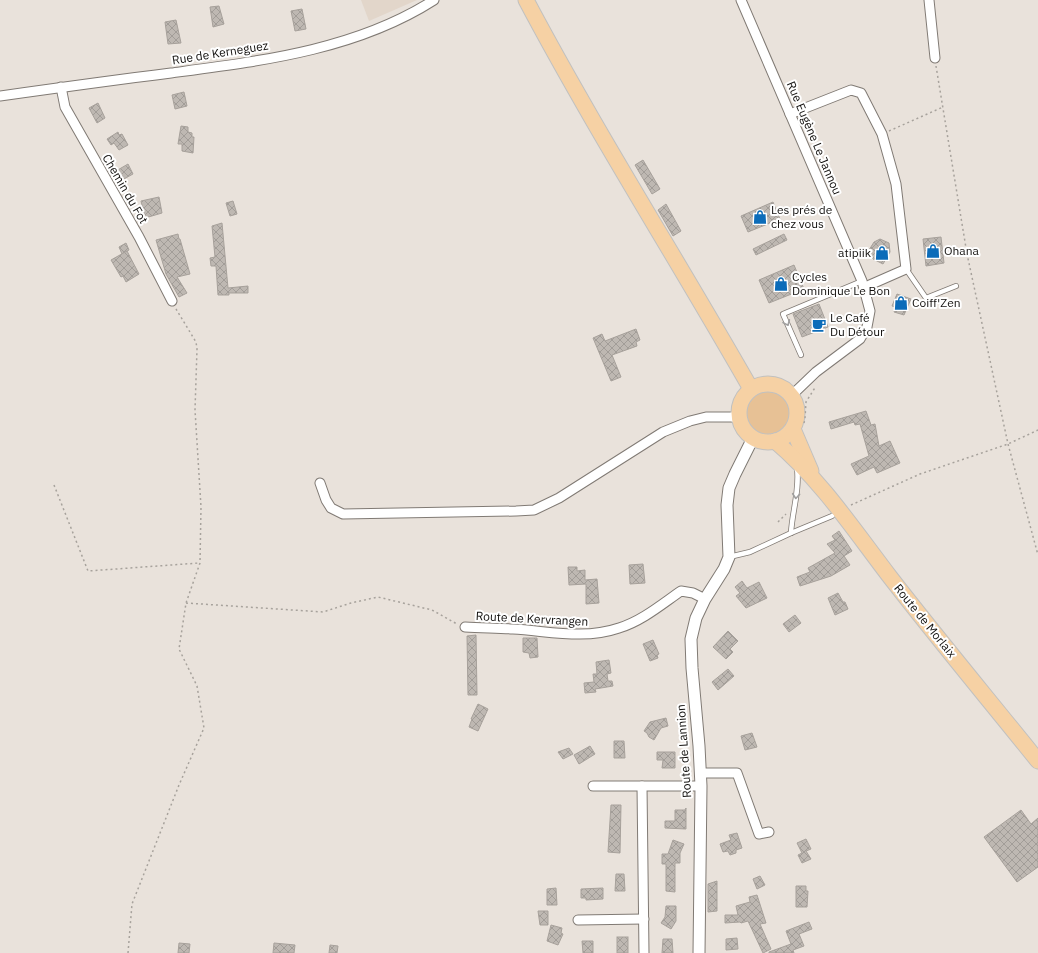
<svg xmlns="http://www.w3.org/2000/svg" width="1038" height="953" font-family="'IBM Plex Sans',sans-serif">
<style>
.built{fill:#e2d6ca}
.grass{fill:#e7c195}
.building{fill:url(#building-cross-hatch);stroke:#a7a19b}
.lines{fill:none;stroke-linecap:round;stroke-linejoin:round}
.service-casing{stroke:#807a74;stroke-width:6}
.minor-casing{stroke:#807a74;stroke-width:11}
.tertiary-casing{stroke:#807a74;stroke-width:13}
.primary-casing{stroke:#c1c1c0;stroke-width:17}
.path{stroke:#a7a29c;stroke-width:1.5;stroke-dasharray:2 3;stroke-linecap:butt}
.service{stroke:#fff;stroke-width:4.5}
.minor{stroke:#fff;stroke-width:9}
.tertiary{stroke:#fff;stroke-width:11}
.primary{stroke:#f6d1a4;stroke-width:15}
.oneway{stroke:#a09f9f}
.labels{text-anchor:middle;stroke-width:4;stroke-linejoin:round;paint-order:stroke}
.street-label{font-size:12px;fill:#12100e;stroke:#fff}
.poi-label{font-size:12px;fill:#12100e;stroke:#fff;text-anchor:start}
</style>
<defs>
<pattern id="building-cross-hatch" width="8" height="8" patternUnits="userSpaceOnUse"><rect width="8" height="8" fill="#beb8b2"/><path d="M0 0l8 8M0 8l8-8" fill="none" stroke="#a29d98"/></pattern>
</defs>
<rect width="100%" height="100%" fill="#e9e2db"/>
<path class="built" d="M361,0H417L369,21Z"/>
<circle class="grass" cx="769" cy="411" r="24"/>
<g class="building">
<path d="M219,6L224,24L213,27L210,7Z"/>
<path d="M302,9L306,29L295,31L291,11Z"/>
<path d="M176,20L181,43L168,44L165,22Z"/>
<path d="M184,92L187,106L175,109L172,95Z"/>
<path d="M98,103L105,118L97,123L89,108Z"/>
<path d="M181,126L188,127V132L192,133V137H194L193,153L182,151V144H178Z"/>
<path d="M118,132L119,135L122,134L128,145L119,150L114,143L111,145L107,139Z"/>
<path d="M643,160L660,189L652,194L635,165Z"/>
<path d="M128,164L133,174L122,180L116,171Z"/>
<path d="M159,197L162,213L145,218L141,201Z"/>
<path d="M233,201L237,214L230,216L226,203Z"/>
<path d="M773,202L780,219L748,232L741,216Z"/>
<path d="M666,204L681,231L673,236L658,210Z"/>
<path d="M222,223L228,288L248,286V293H229V295H218L216,266H211L210,258L215,257L212,226Z"/>
<path d="M178,234L179,239H180L190,274L177,277L187,293L179,297L166,274L156,240Z"/>
<path d="M784,234L787,240L756,255L753,249Z"/>
<path d="M941,237L944,263L926,266L923,239Z"/>
<path d="M880,239L889,243L890,252L883,264L873,259L869,250L874,242Z"/>
<path d="M126,243L129,250L122,254L119,247Z"/>
<path d="M127,251L139,274L126,282L123,276L121,277L111,260Z"/>
<path d="M794,265L804,289L769,303L759,280Z"/>
<path d="M897,294L911,299L904,315L894,312L896,307L892,306Z"/>
<path d="M819,304L828,327L802,337L793,314Z"/>
<path d="M636,329L640,340L636,342L637,346L612,355L621,377L611,381L593,338L602,334L605,341Z"/>
<path d="M866,411L871,425L875,424L879,446L890,441L900,463L877,473L874,467L857,475L851,464L869,456L860,424L855,425L854,422L831,429L829,422Z"/>
<path d="M839,531L852,551L844,556L850,565L831,576L800,586L797,577L810,572L808,568L835,553L827,544L835,540L832,536Z"/>
<path d="M643,564L645,583L630,584L629,565Z"/>
<path d="M568,567H577V571L585,570V580L597,579L599,603L586,604V584L569,585Z"/>
<path d="M742,581L747,588L759,582L767,598L746,608L736,596L740,593L735,587Z"/>
<path d="M838,593L843,602H845L848,609L835,615L828,598Z"/>
<path d="M795,615L801,623L789,632L783,624Z"/>
<path d="M728,631L738,641L730,649L733,652L726,659L713,647Z"/>
<path d="M476,635L477,695H468L467,636Z"/>
<path d="M523,638H537L538,657L530,658L529,653L523,652Z"/>
<path d="M653,640L659,654L657,655L658,658L650,661L643,644Z"/>
<path d="M609,660L611,673L607,674L608,681H612L613,686L595,689L596,692L585,693L584,683L594,682L593,674H597L596,662Z"/>
<path d="M728,669L734,676L718,690L712,682Z"/>
<path d="M478,704L488,709L478,731L469,727L472,719H471Z"/>
<path d="M666,718L668,726L661,728L654,740L649,737L647,733L644,731L650,722Z"/>
<path d="M752,733L757,747L745,750L741,736Z"/>
<path d="M614,741H624L625,758H614Z"/>
<path d="M590,746L595,754L579,764L574,755Z"/>
<path d="M569,748L573,754L563,759L558,752Z"/>
<path d="M657,752H675V768H662L663,760H657Z"/>
<path d="M611,805H621L620,853L608,852Z"/>
<path d="M686,808V829L665,828V821H675V810H685Z"/>
<path d="M1021,810L1031,824L1038,818V867L1017,882L984,837Z"/>
<path d="M737,833L742,848L736,850V853L730,855L728,851L723,852L720,844L731,840L729,835Z"/>
<path d="M806,839L811,849L806,851L811,859L802,863L798,855L802,853L797,843Z"/>
<path d="M673,840L684,844L680,853V863H675V892L666,891V864H662V854H668Z"/>
<path d="M616,874H624L625,891H615Z"/>
<path d="M760,876L765,885L757,889L753,879Z"/>
<path d="M717,881V911L708,912V884Z"/>
<path d="M796,886H806V891H808L807,907H796Z"/>
<path d="M556,888L557,905H547V889Z"/>
<path d="M603,888V899L586,900V898H581V889Z"/>
<path d="M757,895L766,923L760,924L771,949L763,953L748,921L741,923L740,922L725,923V915H738L736,906L750,902L749,897Z"/>
<path d="M666,906H676V921L671,929L661,923L665,917Z"/>
<path d="M538,911H548V925H540Z"/>
<path d="M809,922L812,929L799,934L804,946L793,950L794,953H769V952L791,944L786,931Z"/>
<path d="M551,925L562,928L561,933L563,934L558,945L547,941Z"/>
<rect x="617" y="937" width="11" height="16"/>
<path d="M737,938L738,949L726,950V939Z"/>
<path d="M663,939H672L673,953H662Z"/>
<path d="M582,941H593V953H583Z"/>
<path d="M179,943L190,944L189,953H178Z"/>
<path d="M274,943L295,945L294,953H273Z"/>
<path d="M330,945L338,946L337,953H329Z"/>
</g>
<g class="lines">
<defs>
<g id="service">
<path d="M906,269L926,298L956,286"/>
<path d="M801,355L783,314L862,281"/>
<path d="M791,533C792,512 800,490 797,468"/>
<path d="M729,557L750,552L791,533L832,516"/>
</g>
<g id="minor">
<path d="M741,0L862,281L870,311L867,327L860,339L816,372L792,395"/>
<path d="M929,0L935,58"/>
<path d="M61,87L65,107L139,237L172,301"/>
<path d="M0,96C57,88 114,80 171,73C261,61 356,50 434,0"/>
<path d="M790,114L851,90L861,93L882,134L896,184L906,269L865,287"/>
<path d="M320,483L326,500L331,508L343,514L516,511L534,510L559,498L663,432L690,421L706,417H739"/>
<path d="M465,627C481,628 497,628 513,629C549,631 584,640 619,628C642,621 662,604 681,591L693,593L705,599"/>
<path d="M700,773H737L759,834L769,832"/>
<path d="M593,786H701"/>
<path d="M642,786L644,953"/>
<path d="M578,920L644,919"/>
</g>
<path id="tertiary" d="M699,953L701,786L699,746L692,668L691,639L696,618L705,599L724,569L729,557L727,505L729,488L735,474L753,438"/>
<g id="primary">
<path d="M526,0C596,132 677,259 751,389"/>
<circle cx="768" cy="413" r="29"/>
<path d="M793,429L811,471"/>
<path d="M775,441C821,480 854,530 890,577C938,639 989,700 1038,761"/>
</g>
</defs>
<use href="#service" class="service-casing"/>
<use href="#minor" class="minor-casing"/>
<use href="#tertiary" class="tertiary-casing"/>
<use href="#primary" class="primary-casing"/>
<g class="path">
<path d="M936,66L967,254L1008,444L1038,555"/>
<path d="M889,131L943,107"/>
<path d="M804,423L805,418L806,402L816,386"/>
<path d="M54,485L88,571L199,563"/>
<path d="M851,505L920,474L1008,444L1038,430"/>
<path d="M778,522L786,514"/>
<path d="M186,603L323,612L351,603L378,597L432,610L457,624"/>
<path d="M128,953L132,904L179,785L204,728L197,686L179,649L186,603L200,563L201,507L195,410L197,349L196,342L176,309"/>
</g>
<use href="#service" class="service"/>
<use href="#minor" class="minor"/>
<use href="#tertiary" class="tertiary"/>
<use href="#primary" class="primary"/>
</g>
<defs><path id="oneway-chevron" d="M-2-3.5L2.5 0L-2 3.5" fill="none" stroke-width="1.6" stroke-linecap="round" stroke-linejoin="round"/></defs>
<g class="oneway">
<use href="#oneway-chevron" transform="translate(787 323) rotate(66)"/>
<use href="#oneway-chevron" transform="translate(796 496) rotate(95)"/>
</g>
<defs>
<symbol id="shop-bare" viewBox="-9 -9 18 18"><path d="M-5-2.5h2.3a2.7 3.5 0 0 1 5.4 0H5L5.5 6h-11ZM-1.5-2.5h3a1.5 2.3 0 0 0-3 0Z" fill="#0c6cb9" stroke="#fff" stroke-width="2.5" paint-order="stroke"/></symbol>
<symbol id="cafe-bare" viewBox="-9 -9 18 18"><path d="M-5.5-4.5H6V0H3Q3 3.5 0 3.5H-2.5Q-5.5 3.5-5.5 0ZM3-3.2v2h1.7v-2ZM-6 4.5H4V6H-6Z" fill="#0c6cb9" stroke="#fff" stroke-width="2.5" paint-order="stroke"/></symbol>
</defs>
<g fill-rule="evenodd">
<use href="#shop-bare" x="750" y="207" width="20" height="20"/>
<use href="#shop-bare" x="923" y="241" width="20" height="20"/>
<use href="#shop-bare" x="872" y="243" width="20" height="20"/>
<use href="#shop-bare" x="771" y="274" width="20" height="20"/>
<use href="#shop-bare" x="891" y="293" width="20" height="20"/>
<use href="#cafe-bare" x="809" y="315" width="20" height="20"/>
</g>
<g class="labels">
<g class="street-label">
<text transform="translate(220 53) rotate(-9)" y="4">Rue de Kerneguez</text>
<text transform="translate(814 138) rotate(67)" y="4">Rue Eugène Le Jannou</text>
<text transform="translate(125 189) rotate(60)" y="4">Chemin du Fot</text>
<text transform="translate(532 619) rotate(3)" y="4">Route de Kervrangen</text>
<text transform="translate(925 621) rotate(51)" y="4">Route de Morlaix</text>
<text transform="translate(684 751) rotate(-94)" y="4">Route de Lannion</text>
</g>
<g class="poi-label">
<text x="771" y="214">Les prés de<tspan x="771" dy="14">chez vous</tspan></text>
<text x="944" y="255">Ohana</text>
<text x="871" y="257" text-anchor="end">atipiik</text>
<text x="792" y="281">Cycles<tspan x="792" dy="14">Dominique Le Bon</tspan></text>
<text x="912" y="307">Coiff'Zen</text>
<text x="830" y="322">Le Café<tspan x="830" dy="14">Du Détour</tspan></text>
</g>
</g>
</svg>
